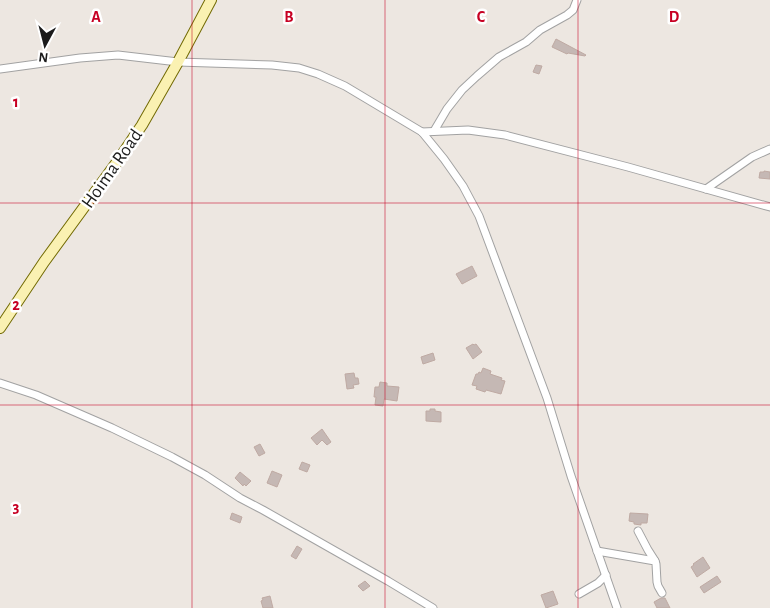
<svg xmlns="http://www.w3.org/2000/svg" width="770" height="608" font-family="'Alegreya Sans',sans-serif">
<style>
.building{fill:#c5b8b4;stroke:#bfaaa3}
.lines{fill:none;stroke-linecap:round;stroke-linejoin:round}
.minor-casing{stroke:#a2a2a2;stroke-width:9}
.secondary-casing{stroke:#726a03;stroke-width:12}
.minor{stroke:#fff;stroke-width:7}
.secondary{stroke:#faf1b2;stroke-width:10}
.grid{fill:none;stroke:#c70023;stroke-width:1;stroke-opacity:0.55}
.labels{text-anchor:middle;stroke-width:5;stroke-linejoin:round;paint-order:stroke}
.street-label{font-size:19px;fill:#1b1b1b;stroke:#fff}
.grid-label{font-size:16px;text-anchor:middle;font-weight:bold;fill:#c70023;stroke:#fff;stroke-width:5;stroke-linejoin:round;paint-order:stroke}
</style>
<rect width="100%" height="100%" fill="#ede7e1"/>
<g class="building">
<path d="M556,39L586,55L585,56L568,53L567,54L552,47Z"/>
<path d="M536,65L542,66L539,74L533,72Z"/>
<path d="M764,171L770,172V179L759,178L760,172H764Z"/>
<path d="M472,266L477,276L462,284L456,274Z"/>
<path d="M473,344L474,345L476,344L482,352L473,359L466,348Z"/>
<path d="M433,353L435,360L423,364L421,357Z"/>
<path d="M483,368L491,371L490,374L502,378L501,380L505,381L501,394L486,390L485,392L476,389L477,386L472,385L476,374H478L479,372L481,373Z"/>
<path d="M354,373L355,378H358L359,384L353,385L354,388L347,389L345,374Z"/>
<path d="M380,382L387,383V386L399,387L397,401L384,399L383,406L375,405L376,397H374L375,387H379Z"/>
<path d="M430,409H435V411L441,412V422L426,421V411H430Z"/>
<path d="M322,429L331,442L327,445L322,440L317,445L311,438Z"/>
<path d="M260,444L265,453L259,456L254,447Z"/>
<path d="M302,462L310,465L307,472L299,469Z"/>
<path d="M272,471L282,475L277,487L267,483Z"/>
<path d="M240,472L251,481L246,486L244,484L243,486L235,478Z"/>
<path d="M232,513L242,517L240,523L230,519Z"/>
<path d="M630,513L648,514L647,523H641V525L634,524V522L629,521Z"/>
<path d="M297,546L302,549L296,559L291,556Z"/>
<path d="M703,557L710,568L697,577L691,567L694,565L693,564Z"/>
<path d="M717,576L721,582L704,593L700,587Z"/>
<path d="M365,581L370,586L363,591L358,586Z"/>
<path d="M553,591L558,604L546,608L541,595Z"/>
<path d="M270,596L273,608H263L261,601L263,600L262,598Z"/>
<path d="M661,598H665L670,608H657L654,602Z"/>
</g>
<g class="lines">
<defs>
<g id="minor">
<path d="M0,69L80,58L118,55L178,62L272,65L299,68L318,74L345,86L422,132L444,159L463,186L479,216L547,398L571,476L617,608"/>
<path d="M434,131L447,109L462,90L477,76L499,57L526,42L540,30L567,15L573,10L577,0"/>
<path d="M422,132L468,130L505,135L628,167L770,207"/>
<path d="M706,189L752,157L770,149"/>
<path d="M0,383L36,395L112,428L172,457L205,475L240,498L263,510L388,581L433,608"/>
<path d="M638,531L648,550L655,561"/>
<path d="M597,551L655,561L656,564L657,582L658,586L662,593"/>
<path d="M579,594L598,583L606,575"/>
</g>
<path id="secondary" d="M0,328L44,262L117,162L142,125L178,62L211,0"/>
</defs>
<use href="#minor" class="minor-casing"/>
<use href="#secondary" class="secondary-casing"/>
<use href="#minor" class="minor"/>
<use href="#secondary" class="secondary"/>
</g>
<path class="grid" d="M192,0V608M385,0V608M578,0V608M0,203H770M0,405H770"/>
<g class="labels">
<g class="street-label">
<text transform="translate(111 168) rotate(-55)" y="7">Hoima Road</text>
</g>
</g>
<g class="grid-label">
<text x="96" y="22">A</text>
<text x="289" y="22">B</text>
<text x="481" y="22">C</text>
<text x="674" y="22">D</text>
<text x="16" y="107">1</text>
<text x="16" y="310">2</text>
<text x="16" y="512">3</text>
</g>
<g transform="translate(45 45) rotate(187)" stroke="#ffffff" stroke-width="4" paint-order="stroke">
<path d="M0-4L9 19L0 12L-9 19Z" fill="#1b1b1b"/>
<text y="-8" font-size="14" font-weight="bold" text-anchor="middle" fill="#1b1b1b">N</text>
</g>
</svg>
